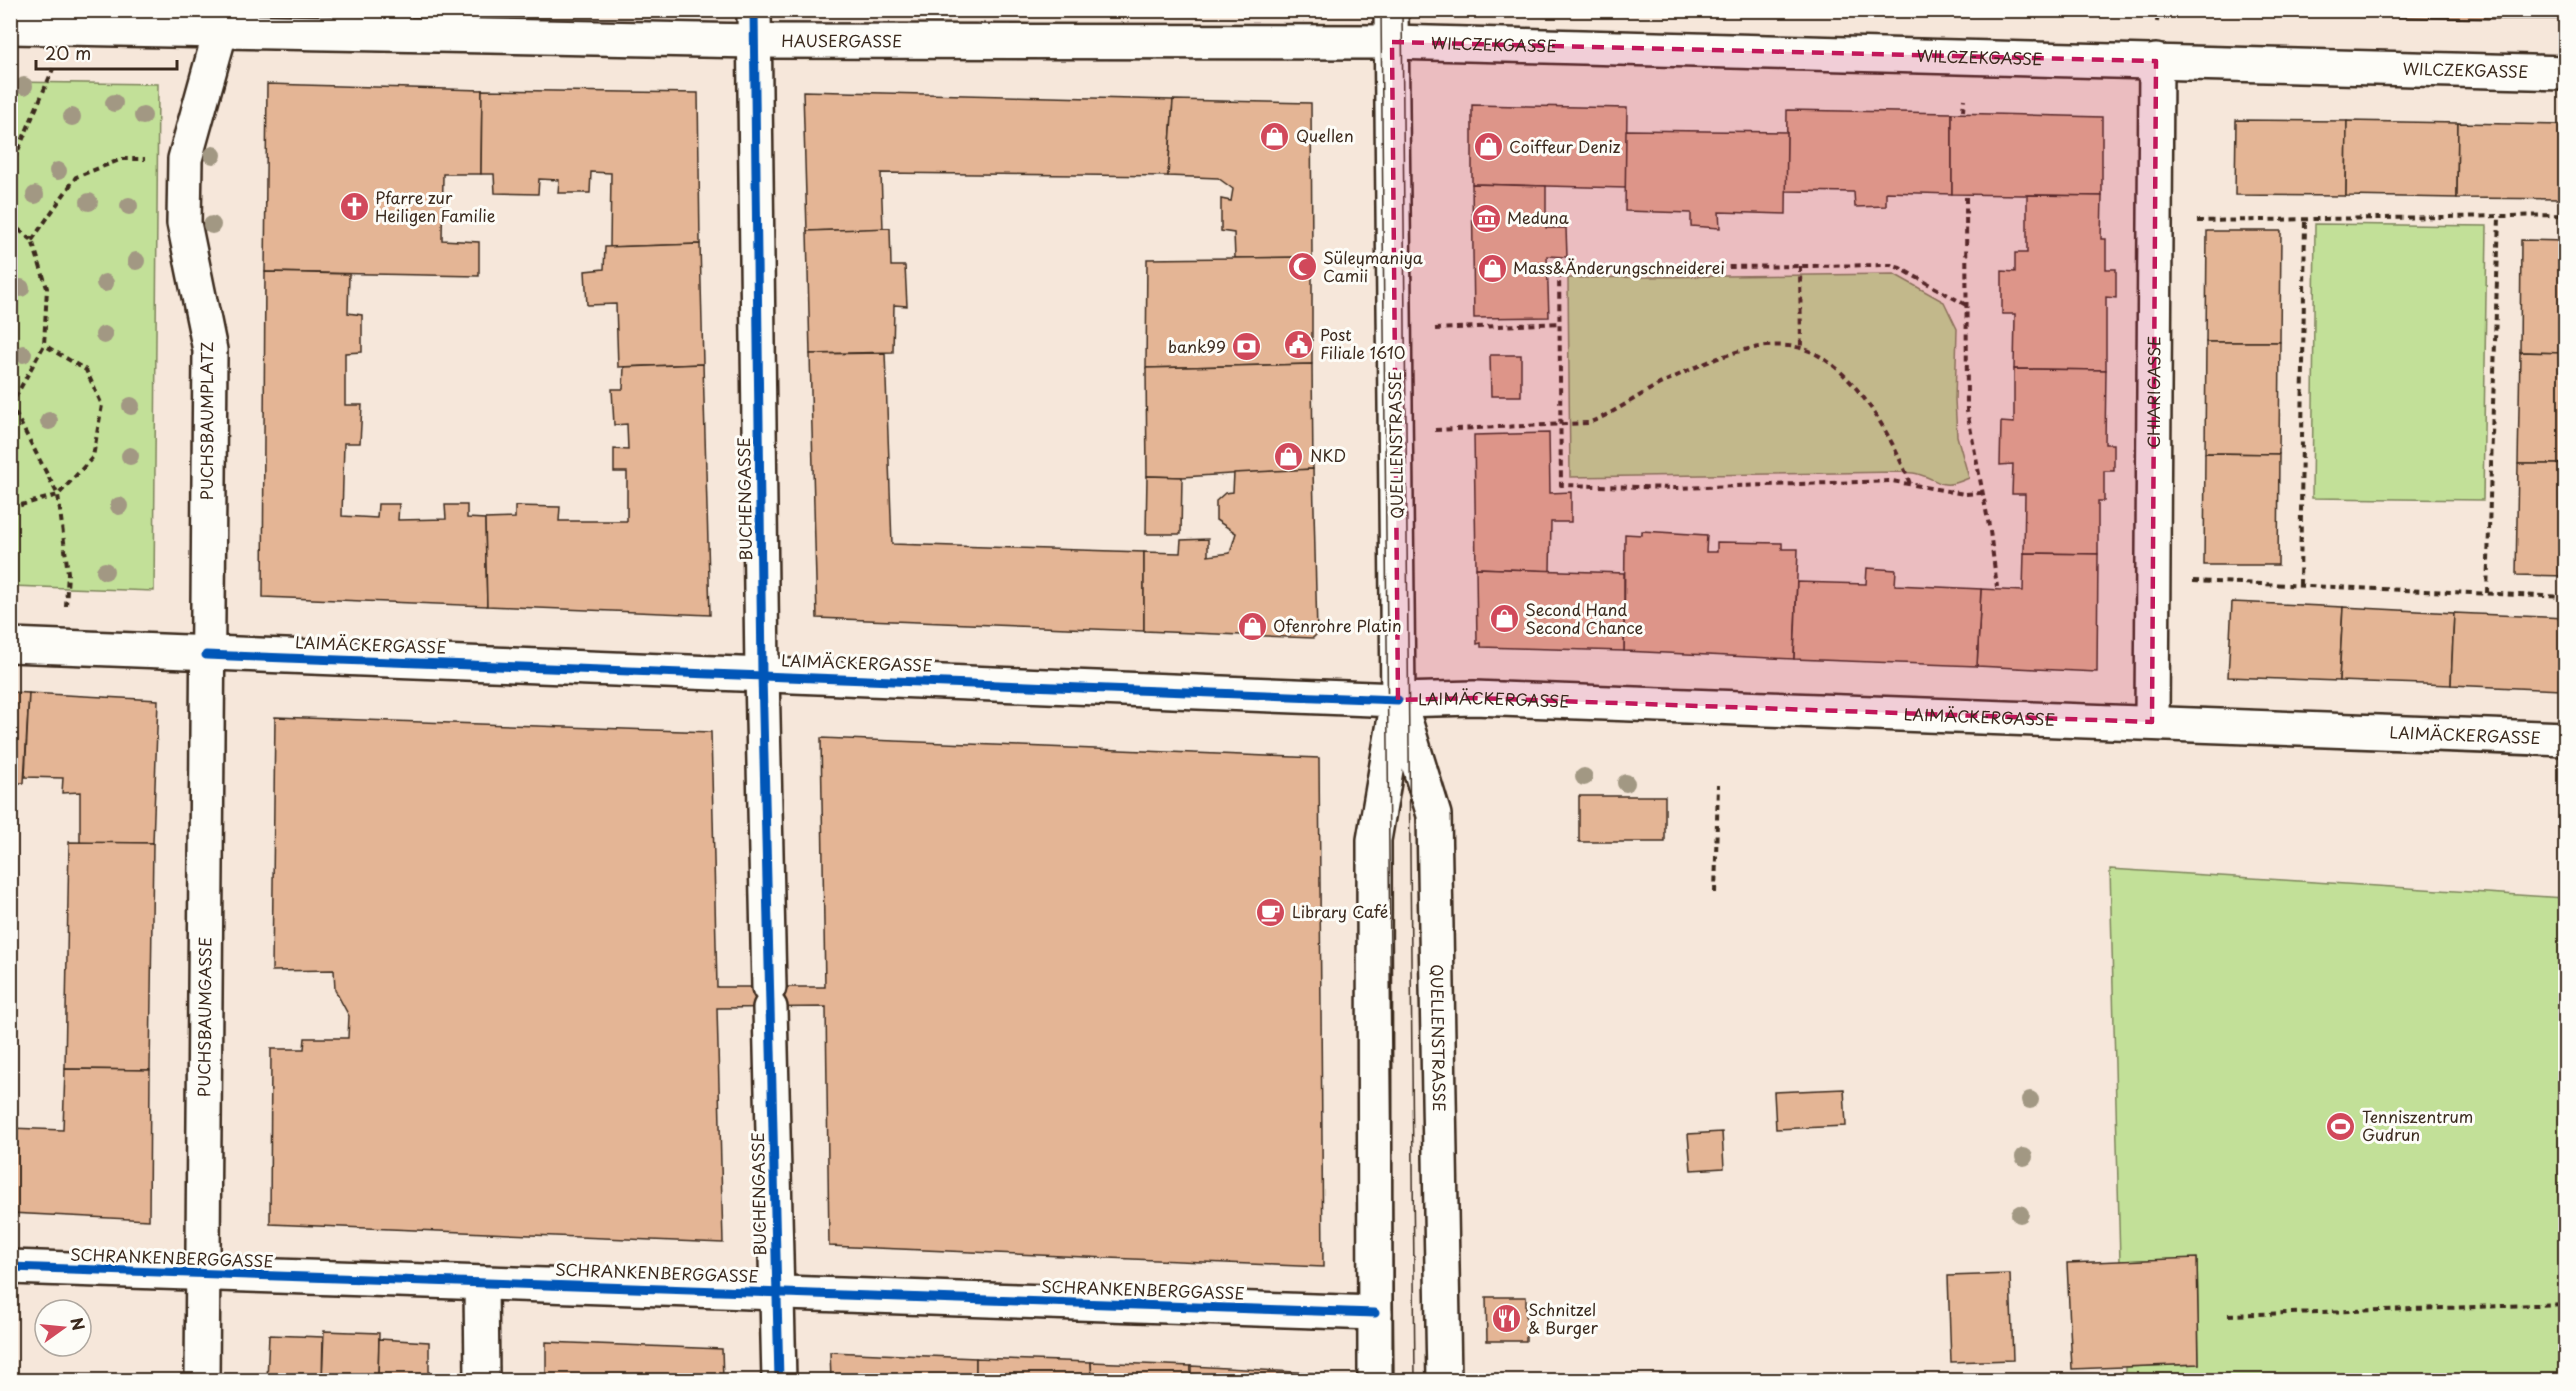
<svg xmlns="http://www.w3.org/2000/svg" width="2576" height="1391" font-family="'Playpen Sans',sans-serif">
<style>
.green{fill:#c2e098;stroke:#7e855b;stroke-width:1.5}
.building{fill:#e4b595;stroke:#3b2a1e;stroke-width:1.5}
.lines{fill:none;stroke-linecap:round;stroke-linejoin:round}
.minor-casing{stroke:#3b2a1e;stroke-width:38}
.tertiary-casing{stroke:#3b2a1e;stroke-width:38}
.path{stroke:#3b2a1e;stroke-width:4;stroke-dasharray:6 4.5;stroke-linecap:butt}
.minor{stroke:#fdfcf7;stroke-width:33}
.tertiary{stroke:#fdfcf7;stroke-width:33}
.tram{stroke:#3b2a1e;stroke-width:1.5}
.cycleway-casing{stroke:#fdfcf7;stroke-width:13}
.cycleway{stroke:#0057b8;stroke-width:9}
.tree{fill:#a29883}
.marked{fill:#c2185b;fill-opacity:0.2;stroke:#c2185b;stroke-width:4.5;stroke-dasharray:12 8;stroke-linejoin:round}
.labels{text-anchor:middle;stroke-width:6;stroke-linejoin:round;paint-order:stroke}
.street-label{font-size:16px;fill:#3b2a1e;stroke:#fdfcf7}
.poi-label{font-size:16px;fill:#3b2a1e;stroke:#fdfcf7;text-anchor:start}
</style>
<rect width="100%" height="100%" fill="#f6e7da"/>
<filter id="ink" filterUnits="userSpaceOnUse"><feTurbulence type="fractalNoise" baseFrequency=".0167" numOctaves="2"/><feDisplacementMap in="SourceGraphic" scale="12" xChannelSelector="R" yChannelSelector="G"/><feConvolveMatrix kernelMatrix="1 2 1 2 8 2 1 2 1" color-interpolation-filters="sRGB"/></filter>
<g filter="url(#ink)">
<g class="green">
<path d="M11,82L158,84L154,591L11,586Z"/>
<path d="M2315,224L2487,226L2483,500L2312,498Z"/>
<path d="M1894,274L1944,302L1957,329L1955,400L1957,436L1969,478C1939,491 1943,481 1918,474C1912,472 1904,473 1898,472L1570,477L1568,278Z"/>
<path d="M2110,869L2565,898V1380H2125V1367L2199,1364L2197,1259L2120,1261Z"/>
</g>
<g class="building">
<path d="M2256,10H2334V16L2256,14Z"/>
<path d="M2334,10H2503V19L2334,16Z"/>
<path d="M2503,10H2559L2558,19H2503Z"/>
<path d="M267,84L482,90L481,174H443L442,240L479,242V276L265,272Z"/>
<path d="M482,90L698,93L700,244L610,247L611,173L591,172L590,193H558L559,180L539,179L538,194L495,193L494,174H481Z"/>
<path d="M803,91L1173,100L1168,176L881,173L883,229L807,231Z"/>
<path d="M1173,100L1311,103L1312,257L1235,258L1234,233L1221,231V199L1231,201L1233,189L1218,178L1168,176Z"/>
<path d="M1472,105L1627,108L1626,188L1472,184Z"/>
<path d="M1787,110L1952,113V194L1886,192V206L1855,207L1854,192L1786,191Z"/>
<path d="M1952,113L2102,117V196L1952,194Z"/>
<path d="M2236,120L2347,121L2346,196L2235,195Z"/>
<path d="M2347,121L2458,123L2457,198L2346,196Z"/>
<path d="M2458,123L2566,125V199L2457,198Z"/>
<path d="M1626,130L1787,132L1786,214L1719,212L1720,228L1691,226V213L1625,211Z"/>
<path d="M1472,184L1546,186V228H1566L1567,257L1547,256L1549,317L1474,318Z"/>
<path d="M2027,195L2102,196L2101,239H2106V269H2116V298L2106,297V370L2014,369L2015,314H2002V271L2015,272V253H2027Z"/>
<path d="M890,228L891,266H905L907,306L894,305L893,352L810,354L807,231Z"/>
<path d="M2207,231H2281L2280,342H2206Z"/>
<path d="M2521,240L2566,241V353L2520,352Z"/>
<path d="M700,244L703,364L618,367L616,304L587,305L585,271L604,269L605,247Z"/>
<path d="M1312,257V364L1146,368L1147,259Z"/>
<path d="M265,272L349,274L348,313L362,315V352L345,353V405H362L360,443H344L342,516L377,518L378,504H399L398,520L446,519L445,505H467V518L485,519L487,606L263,597Z"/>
<path d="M2206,342H2280L2279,454L2205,453Z"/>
<path d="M2520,352L2566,353V464H2518Z"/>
<path d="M885,353L892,544L1144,552V631L817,618L810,354Z"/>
<path d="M1490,355H1521V396H1491Z"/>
<path d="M703,364L710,615L487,606L485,519L515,518V506L560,507L559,521H627V472H614V449L628,450L627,424L614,425L612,389H623L624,367Z"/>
<path d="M1312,364L1313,469L1182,477L1147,476L1146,368Z"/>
<path d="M2014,369L2106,370L2105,444H2114V471H2104V501H2098V554L2024,553L2025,494H2012L2013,464L2000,465L2001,422L2014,423Z"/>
<path d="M1549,433L1550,493L1571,492V522H1551L1550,571L1476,568L1474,435Z"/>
<path d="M2205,453L2279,454L2278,565H2204Z"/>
<path d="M2518,464H2566V576L2516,575Z"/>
<path d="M1313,469L1317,634L1313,638L1144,631V552L1180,553L1181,540L1208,539V556L1230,553L1236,533L1216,520V501L1225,493L1233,492L1234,473Z"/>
<path d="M1147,476L1182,477L1181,534H1146Z"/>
<path d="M1642,531L1707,535L1706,552H1717V542L1782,543V549H1798L1794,659L1624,651L1625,534L1642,535Z"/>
<path d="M2024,553L2098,554L2097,672L1977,666L1981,589L2023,591Z"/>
<path d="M1476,568L1624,573V651L1481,647V643L1477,644Z"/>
<path d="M1867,568L1896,570L1895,585L1981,589L1977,666L1794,659L1797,582L1866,584Z"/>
<path d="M2232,602L2343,607L2339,681L2228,677Z"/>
<path d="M2343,607L2454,613L2451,685L2339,681Z"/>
<path d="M2454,613L2566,618L2562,690L2451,685Z"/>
<path d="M10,692L29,693L24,783H10Z"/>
<path d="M29,693L158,700L153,843H80V792L62,793L63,778L25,777Z"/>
<path d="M275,717L711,732L717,987H825L821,738L1319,758L1323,1267L829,1246L826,1007L717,1008L723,1243L270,1224L271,1049H304L305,1038H348L349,1016L335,990L334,970L272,971Z"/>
<rect x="1579" y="796" width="86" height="46"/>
<path d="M69,842L153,843L150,1070L65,1069Z"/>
<path d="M65,1069L150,1070L149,1220L10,1213V1128L63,1130Z"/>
<path d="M1844,1089L1846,1126L1776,1129L1774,1092Z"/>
<path d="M1722,1132L1724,1168L1691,1170L1688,1134Z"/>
<path d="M2197,1258L2199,1364L2072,1369L2067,1263Z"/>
<path d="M2010,1274L2013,1360L1951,1362L1948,1276Z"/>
<path d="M1486,1297H1526V1341H1487Z"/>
<path d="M324,1331L379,1333L378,1380H322Z"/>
<path d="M269,1335L323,1337L322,1380H267Z"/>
<path d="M379,1339L429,1342V1380H378Z"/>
<path d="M546,1342L722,1349L723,1380H546Z"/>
<path d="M830,1352L976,1358V1380H831Z"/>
<path d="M976,1358L1091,1362L1092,1380H976Z"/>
<path d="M1091,1362L1191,1366V1380H1092Z"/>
<path d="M1191,1366L1313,1373L1319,1380H1191Z"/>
</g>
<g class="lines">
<defs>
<g id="minor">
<path d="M754,10L762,674L769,987"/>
<path id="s1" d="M10,27L755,41L1392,42L2566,73"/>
<path id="s2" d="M10,645L1398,700L1474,698L2566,739"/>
<path id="s3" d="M2152,722L2156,61"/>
<path d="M770,1008L779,1380"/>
<path d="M10,1267L1375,1313"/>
<path d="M481,1284L482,1380"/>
<path id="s4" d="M202,1380L210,350L184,223L185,159L221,29V10"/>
</g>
<g id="tertiary">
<path id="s5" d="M1400,704L1434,815L1444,1380"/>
<path d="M1375,1380L1374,840L1398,700L1391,10"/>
</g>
</defs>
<use href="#minor" class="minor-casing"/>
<use href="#tertiary" class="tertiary-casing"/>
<g class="path">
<path d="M2157,22L2158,10"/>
<path d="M1963,111L1964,99"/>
<path d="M10,169L53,69"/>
<path d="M1966,197L1967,411L1990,531L1997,587"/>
<path d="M2197,221L2566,215"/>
<path d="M10,223L32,240L47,288L44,345L11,405"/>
<path d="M32,240L76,177L122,159H145"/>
<path d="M1800,266L1801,348"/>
<path d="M1966,305L1900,268L1891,265L1559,269L1561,485L1676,488L1892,481L1964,494L1982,493"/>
<path d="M1435,329L1560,323"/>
<path d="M10,403L58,495L68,573L66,606"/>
<path d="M1435,430L1588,423C1616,413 1640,393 1668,380C1704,363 1748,342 1789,346C1846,350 1893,437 1910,484"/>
<path d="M10,508L58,495L93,457L102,405L86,370L44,345"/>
<path d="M2193,581L2566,597"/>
<path d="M2300,585L2305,219"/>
<path d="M2487,593L2499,217"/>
<path d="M1715,893L1718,785"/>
<path d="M2228,1315L2566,1304"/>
</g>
<use href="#minor" class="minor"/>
<use href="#tertiary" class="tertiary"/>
<g class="tram">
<path d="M1381,10L1394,1380"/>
<path d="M1402,10L1415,1380"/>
</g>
<defs>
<g id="cycleway">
<path d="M754,10L762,674L779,1380"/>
<path d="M206,655L1398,700"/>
<path d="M10,1267L1375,1313"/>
</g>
</defs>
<use href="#cycleway" class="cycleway-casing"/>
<use href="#cycleway" class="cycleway"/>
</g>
<g class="tree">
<circle cx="24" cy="86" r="9"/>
<circle cx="114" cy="103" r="9"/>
<circle cx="143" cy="116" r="9"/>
<circle cx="72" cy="117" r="9"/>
<circle cx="213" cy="155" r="9"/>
<circle cx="58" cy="171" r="9"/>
<circle cx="35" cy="195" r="9"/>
<circle cx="89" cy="202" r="9"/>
<circle cx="129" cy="206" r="9"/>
<circle cx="212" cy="225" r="9"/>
<circle cx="136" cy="261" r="9"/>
<circle cx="105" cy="283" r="9"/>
<circle cx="21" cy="288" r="9"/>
<circle cx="104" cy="335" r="9"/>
<circle cx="23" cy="354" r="9"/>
<circle cx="131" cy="406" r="9"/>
<circle cx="49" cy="421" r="9"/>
<circle cx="130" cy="456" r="9"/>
<circle cx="119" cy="506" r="9"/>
<circle cx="105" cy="571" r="9"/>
<circle cx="1584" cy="777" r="9"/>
<circle cx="1626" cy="783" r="9"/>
<circle cx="2030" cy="1100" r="9"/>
<circle cx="2024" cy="1157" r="9"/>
<circle cx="2020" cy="1214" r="9"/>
</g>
</g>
<path class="marked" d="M1392,42L2156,61L2152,722L1474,698L1398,700Z"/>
<defs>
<symbol id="shop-disc" viewBox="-11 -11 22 22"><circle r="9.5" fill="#d1495b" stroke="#fdfcf7"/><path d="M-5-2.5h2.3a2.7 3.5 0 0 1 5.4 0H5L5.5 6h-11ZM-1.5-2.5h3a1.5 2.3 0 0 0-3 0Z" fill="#fff"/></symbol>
<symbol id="church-disc" viewBox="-11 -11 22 22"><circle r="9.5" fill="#d1495b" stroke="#fdfcf7"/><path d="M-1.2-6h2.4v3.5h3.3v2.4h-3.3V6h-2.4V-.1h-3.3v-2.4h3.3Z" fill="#fff"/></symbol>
<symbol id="museum-disc" viewBox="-11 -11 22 22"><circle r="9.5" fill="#d1495b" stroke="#fdfcf7"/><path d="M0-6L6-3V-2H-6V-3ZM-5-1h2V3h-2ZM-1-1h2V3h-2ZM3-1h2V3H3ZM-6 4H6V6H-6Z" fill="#fff"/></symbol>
<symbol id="mosque-disc" viewBox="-11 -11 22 22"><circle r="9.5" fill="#d1495b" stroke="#fdfcf7"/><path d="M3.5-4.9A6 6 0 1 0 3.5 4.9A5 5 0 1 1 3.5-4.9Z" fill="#fff"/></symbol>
<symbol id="civic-disc" viewBox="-11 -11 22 22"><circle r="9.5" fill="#d1495b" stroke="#fdfcf7"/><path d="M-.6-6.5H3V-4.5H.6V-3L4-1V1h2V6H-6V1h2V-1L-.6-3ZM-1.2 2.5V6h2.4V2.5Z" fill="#fff"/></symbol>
<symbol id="bank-disc" viewBox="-11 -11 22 22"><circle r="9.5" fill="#d1495b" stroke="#fdfcf7"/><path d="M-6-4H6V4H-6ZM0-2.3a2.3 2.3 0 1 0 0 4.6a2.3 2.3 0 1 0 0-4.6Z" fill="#fff"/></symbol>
<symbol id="cafe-disc" viewBox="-11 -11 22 22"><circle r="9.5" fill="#d1495b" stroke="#fdfcf7"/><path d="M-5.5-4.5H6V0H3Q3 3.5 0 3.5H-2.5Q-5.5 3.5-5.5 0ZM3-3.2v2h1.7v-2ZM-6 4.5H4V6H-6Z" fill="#fff"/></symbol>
<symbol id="stadium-disc" viewBox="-11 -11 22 22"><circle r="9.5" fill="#d1495b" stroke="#fdfcf7"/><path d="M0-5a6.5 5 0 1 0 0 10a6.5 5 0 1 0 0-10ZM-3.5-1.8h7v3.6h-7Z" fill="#fff"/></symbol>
<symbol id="restaurant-disc" viewBox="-11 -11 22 22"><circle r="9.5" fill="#d1495b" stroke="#fdfcf7"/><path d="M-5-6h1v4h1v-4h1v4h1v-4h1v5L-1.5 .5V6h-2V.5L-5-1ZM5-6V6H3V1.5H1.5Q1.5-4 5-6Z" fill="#fff"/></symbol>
</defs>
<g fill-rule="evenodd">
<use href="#shop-disc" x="1258" y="120" width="33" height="33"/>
<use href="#shop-disc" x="1472" y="130" width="33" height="33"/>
<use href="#church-disc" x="338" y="190" width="33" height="33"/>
<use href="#museum-disc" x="1470" y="202" width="33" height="33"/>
<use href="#mosque-disc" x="1286" y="250" width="33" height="33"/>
<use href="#shop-disc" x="1476" y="252" width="33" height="33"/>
<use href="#civic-disc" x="1282" y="328" width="33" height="33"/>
<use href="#bank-disc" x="1230" y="330" width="33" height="33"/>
<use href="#shop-disc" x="1272" y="440" width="33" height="33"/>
<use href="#shop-disc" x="1488" y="602" width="33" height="33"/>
<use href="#shop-disc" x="1236" y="610" width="33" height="33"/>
<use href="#cafe-disc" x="1254" y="896" width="33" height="33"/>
<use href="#stadium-disc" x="2324" y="1110" width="33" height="33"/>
<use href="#restaurant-disc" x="1490" y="1302" width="33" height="33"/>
</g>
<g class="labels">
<g class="street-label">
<text dy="6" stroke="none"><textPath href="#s1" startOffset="832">HAUSERGASSE</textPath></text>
<text dy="6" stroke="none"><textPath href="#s1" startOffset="1484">WILCZEKGASSE</textPath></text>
<text dy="6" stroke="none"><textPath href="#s1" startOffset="1970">WILCZEKGASSE</textPath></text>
<text dy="6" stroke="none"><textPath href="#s1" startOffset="2456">WILCZEKGASSE</textPath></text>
<text dy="6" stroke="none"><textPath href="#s3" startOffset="330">CHIARIGASSE</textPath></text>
<text transform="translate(207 421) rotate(-90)" y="6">PUCHSBAUMPLATZ</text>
<text transform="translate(1396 445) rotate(-91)" y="6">QUELLENSTRASSE</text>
<text transform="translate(745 499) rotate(-91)" y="6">BUCHENGASSE</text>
<text transform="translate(371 645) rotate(2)" y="6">LAIMÄCKERGASSE</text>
<text transform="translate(857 663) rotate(2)" y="6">LAIMÄCKERGASSE</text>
<text dy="6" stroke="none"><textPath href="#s2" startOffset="1485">LAIMÄCKERGASSE</textPath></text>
<text dy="6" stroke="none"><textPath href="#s2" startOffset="1971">LAIMÄCKERGASSE</textPath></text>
<text dy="6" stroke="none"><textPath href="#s2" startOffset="2457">LAIMÄCKERGASSE</textPath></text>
<text dy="6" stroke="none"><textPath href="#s4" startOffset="363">PUCHSBAUMGASSE</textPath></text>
<text dy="6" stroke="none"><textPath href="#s5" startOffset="339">QUELLENSTRASSE</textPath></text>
<text transform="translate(759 1194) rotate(-91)" y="6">BUCHENGASSE</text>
<text transform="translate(172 1258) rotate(2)" y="6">SCHRANKENBERGGASSE</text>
<text transform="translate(657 1273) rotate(2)" y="6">SCHRANKENBERGGASSE</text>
<text transform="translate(1143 1290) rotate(2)" y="6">SCHRANKENBERGGASSE</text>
</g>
<g class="poi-label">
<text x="1296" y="142">Quellen</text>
<text x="1509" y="153">Coiffeur Deniz</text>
<text x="375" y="204">Pfarre zur<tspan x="375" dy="18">Heiligen Familie</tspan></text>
<text x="1507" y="224">Meduna</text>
<text x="1323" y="264">Süleymaniya<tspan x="1323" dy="18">Camii</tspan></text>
<text x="1513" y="274">Mass&amp;Änderungschneiderei</text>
<text x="1320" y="341">Post<tspan x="1320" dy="18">Filiale 1610</tspan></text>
<text x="1226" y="353" text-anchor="end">bank99</text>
<text x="1310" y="462">NKD</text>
<text x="1525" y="616">Second Hand<tspan x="1525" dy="18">Second Chance</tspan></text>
<text x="1273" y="632">Ofenrohre Platin</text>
<text x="1292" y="918">Library Café</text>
<text x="2362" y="1123">Tenniszentrum<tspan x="2362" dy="18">Gudrun</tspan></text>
<text x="1528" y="1316">Schnitzel<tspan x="1528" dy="18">&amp; Burger</tspan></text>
</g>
</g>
<rect width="2576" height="1391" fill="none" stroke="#fdfcf7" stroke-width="36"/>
<rect x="18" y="18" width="2540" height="1355" fill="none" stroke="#3b2a1e" stroke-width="2" filter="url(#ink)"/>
<g transform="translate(63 1328) rotate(75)"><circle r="28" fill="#fdfcf7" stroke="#afa8a0" stroke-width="1.5"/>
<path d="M0-4.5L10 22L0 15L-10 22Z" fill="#d1495b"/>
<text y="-9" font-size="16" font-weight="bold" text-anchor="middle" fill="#3b2a1e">N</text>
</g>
<path d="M36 60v9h141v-9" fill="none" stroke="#3b2a1e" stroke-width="3"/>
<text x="45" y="60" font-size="18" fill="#3b2a1e" stroke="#fdfcf7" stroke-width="4.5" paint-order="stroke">20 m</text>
</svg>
